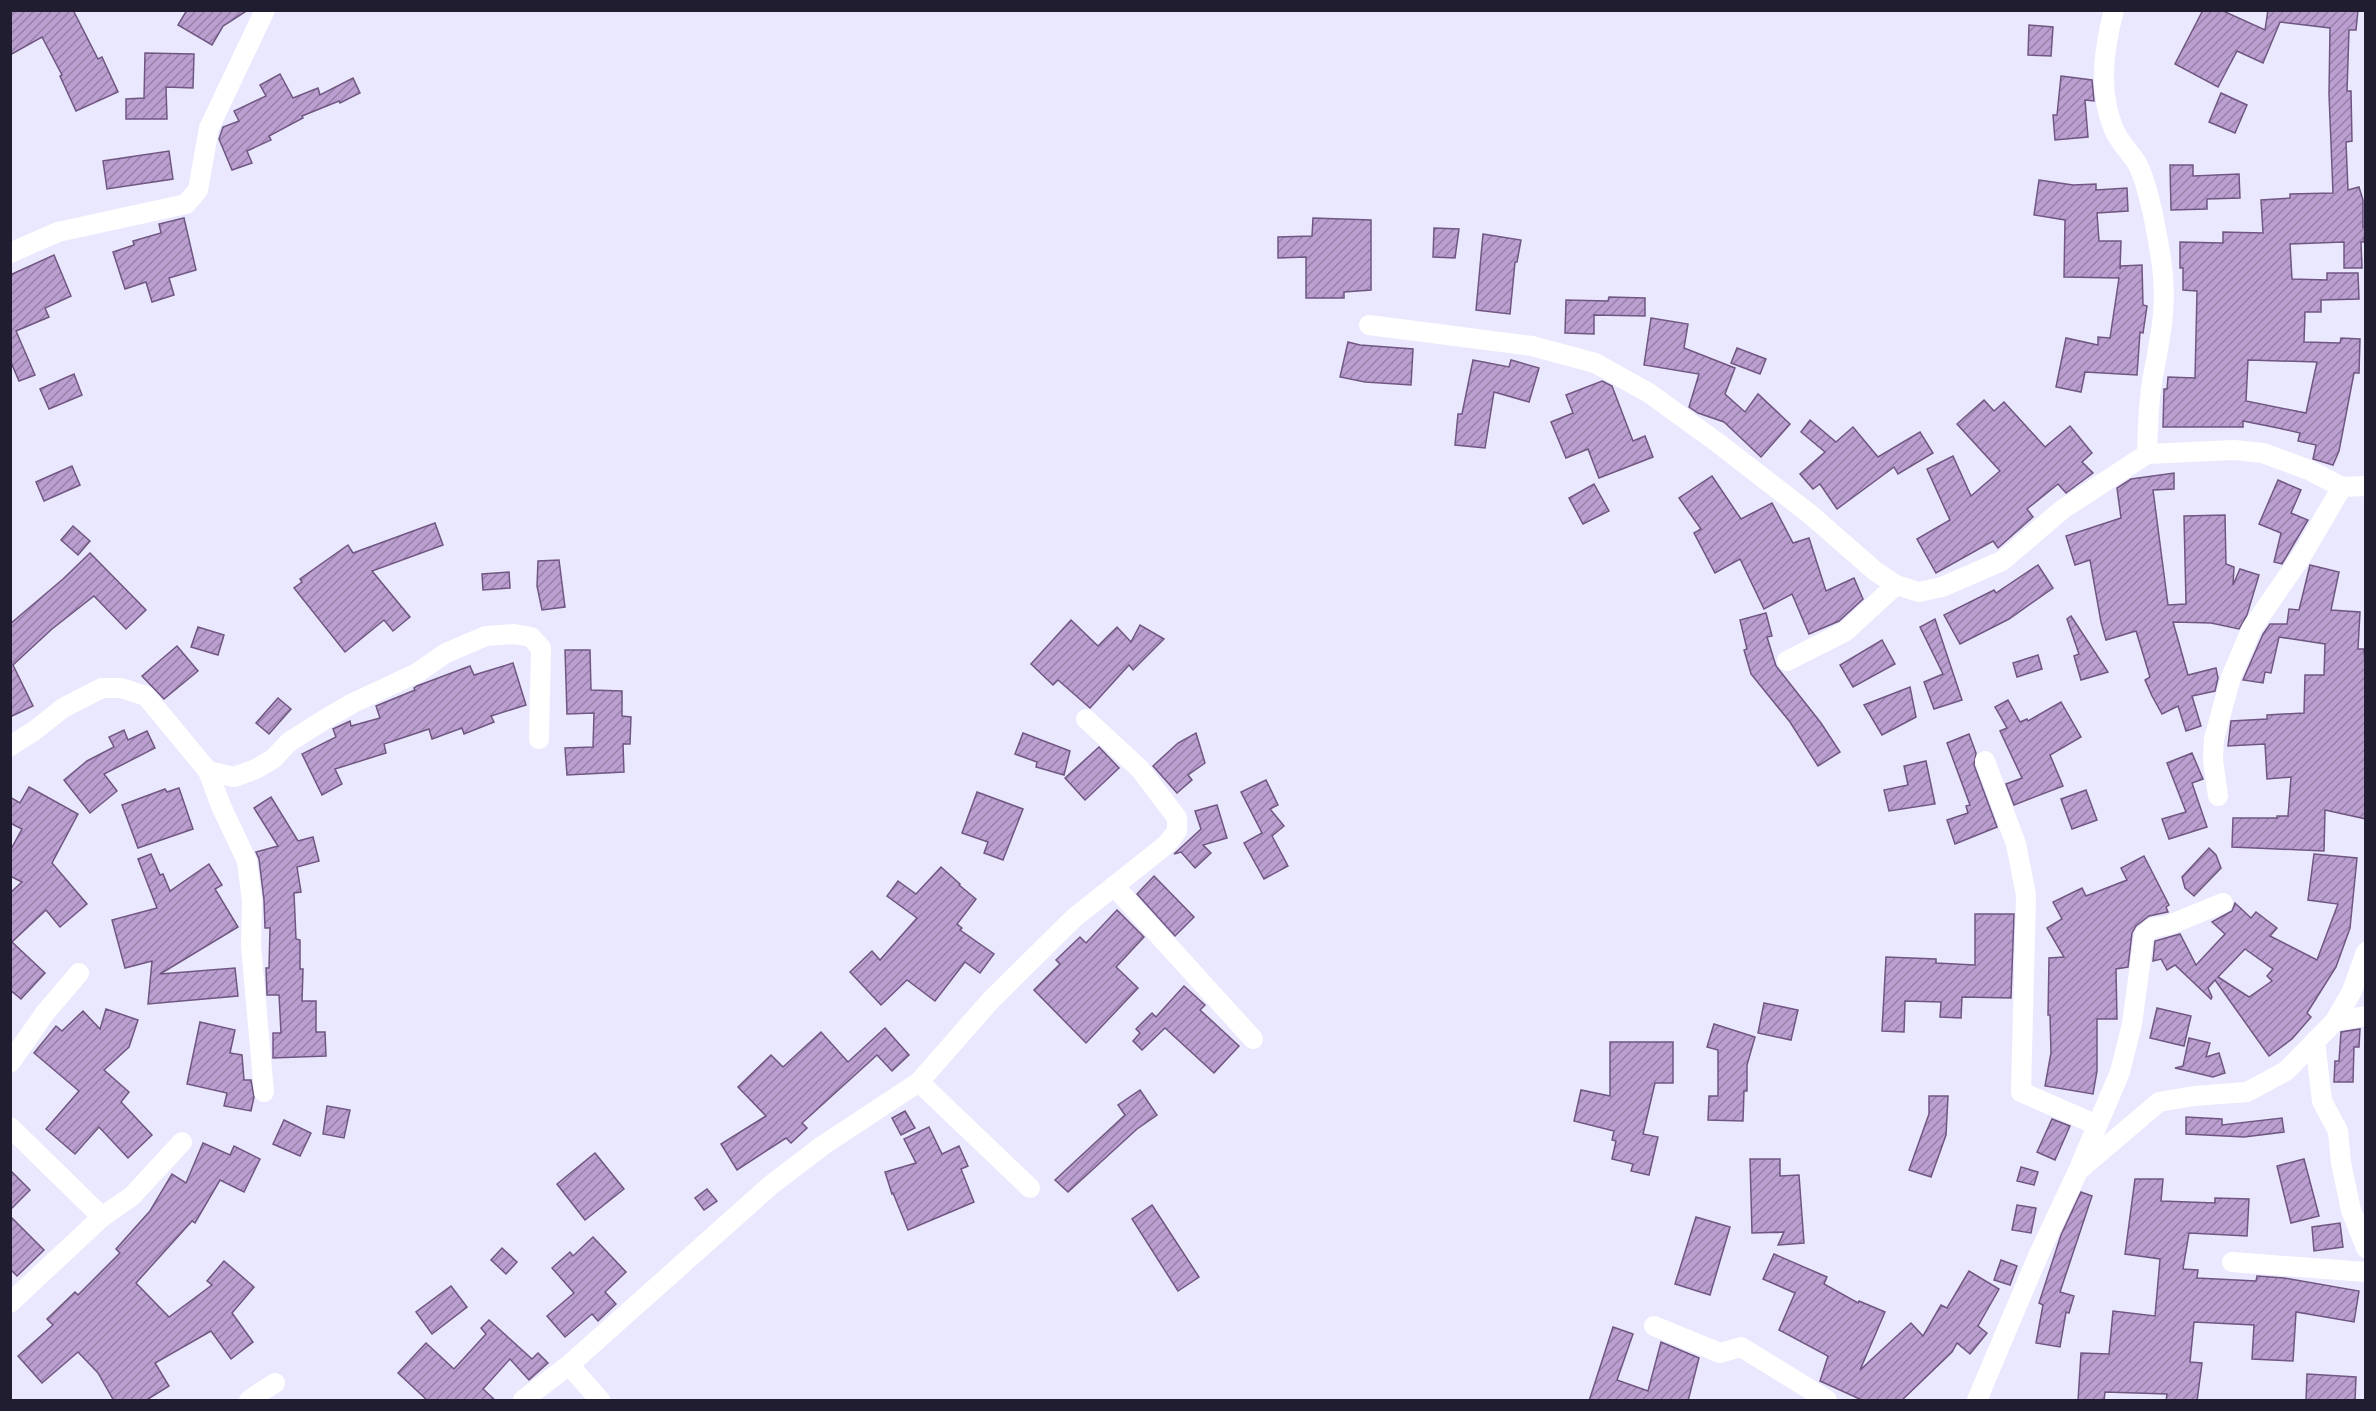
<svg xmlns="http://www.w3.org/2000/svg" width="2376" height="1411" font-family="'PT Sans Narrow',sans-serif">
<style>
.building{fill:url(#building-hatch);stroke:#705782;stroke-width:1.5;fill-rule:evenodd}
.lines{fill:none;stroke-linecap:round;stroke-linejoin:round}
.minor{stroke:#fff;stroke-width:20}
</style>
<defs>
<pattern id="building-hatch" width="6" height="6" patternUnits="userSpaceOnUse" patternTransform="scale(1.5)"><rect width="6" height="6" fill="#bb9fd0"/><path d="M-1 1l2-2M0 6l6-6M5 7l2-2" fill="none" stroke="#9881a9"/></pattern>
</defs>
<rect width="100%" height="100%" fill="#eae8fe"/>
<g class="building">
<path d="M10,10H73L98,59L102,57L118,92L76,111L60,76L62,75L42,37L10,55Z"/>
<path d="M187,10H248L223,26L212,45L178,25Z"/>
<path d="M2203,10H2221L2265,30L2268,10H2358L2356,30H2349L2347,91H2351L2352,141L2346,142L2348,190L2359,187L2363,200V227H2365L2364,242H2361L2362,268H2344V242L2290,244L2292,279L2327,280V273H2358L2359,299L2321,300V312H2305L2304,342L2340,343L2341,338L2360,339L2359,373H2354L2339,451L2333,465L2313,459L2316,445L2298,441L2300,433L2278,428L2243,421V427H2163L2164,389H2167L2168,377L2195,378L2197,291L2183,290V268H2180V242L2223,243V232L2263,233L2261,200L2290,198V194L2333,193L2329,94L2330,28L2280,22L2263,63L2237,51L2218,87L2175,64ZM2248,360L2317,362L2306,413L2246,401Z"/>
<path d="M2029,25L2053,27L2051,56L2028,55Z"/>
<path d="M145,53L194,54L193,88L166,87L167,119H126V99L144,98Z"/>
<path d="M280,74L293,98L318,88L320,95L353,78L360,93L340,103L339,101L302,116L303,118L269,136L271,140L247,151L252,163L232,170L219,139L223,127L239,121L234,111L266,96L260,85Z"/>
<path d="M2061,76L2092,80L2094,101L2085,100L2088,137L2055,140L2053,115H2057Z"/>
<path d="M2221,93L2247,105L2235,133L2209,122Z"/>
<path d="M169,151L173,179L107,189L103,161Z"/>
<path d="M2170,165H2193V176L2239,174L2240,198L2207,199V209L2171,210Z"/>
<path d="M2039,180L2073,185L2096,184V190L2127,188L2128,211L2097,213L2099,241H2121L2120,269L2121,266L2142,265L2143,305L2147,306L2143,333L2140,332L2137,375L2085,372L2081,392L2056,387L2066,338L2098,345V337L2110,338L2119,278L2064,277L2065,220L2034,215Z"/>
<path d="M184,218L196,270L169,278L174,295L152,302L146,282L125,289L113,252L134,245L133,241L161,233L159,224Z"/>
<path d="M1313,218L1371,220V290L1344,292V298H1306V257L1278,258V237L1312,236Z"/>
<path d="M1434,228L1459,229L1455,258L1433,257Z"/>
<path d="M1483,234L1521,240L1517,262H1515L1510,314L1476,310Z"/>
<path d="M54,255L71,296L45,308L49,317L16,331L35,375L19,381L10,360V275Z"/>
<path d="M1609,297L1645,298V316L1594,315V334L1565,333L1566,300L1608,301Z"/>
<path d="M1651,318L1688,324L1684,348L1735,368L1725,394L1745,412L1758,394L1790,424L1761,457L1724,422L1698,413L1689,407L1699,374L1644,365Z"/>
<path d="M1348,342L1360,345L1413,349L1411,385L1365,382L1340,377Z"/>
<path d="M1737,348L1766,359L1760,374L1731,363Z"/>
<path d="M1473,360L1509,367L1511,360L1539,368L1529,402L1494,392L1485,448L1455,445L1458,414H1462Z"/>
<path d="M74,374L82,395L49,409L40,389Z"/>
<path d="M1602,381L1612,386L1633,441L1645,436L1653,457L1599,478L1588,449L1566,458L1551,422L1573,413L1566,395Z"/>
<path d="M1984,400L1994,411L2004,402L2045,447L2070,426L2092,453L2082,462L2093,473L2066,493L2058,484L2027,509L2033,517L1998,548L1993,541L1936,573L1917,539L1950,520L1927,469L1953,456L1971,496L2000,471L1957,424Z"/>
<path d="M1810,420L1836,442L1853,427L1878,457L1920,432L1933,453L1898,474L1894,467L1837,509L1820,484L1813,489L1800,474L1825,452L1801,432Z"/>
<path d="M72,466L80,485L44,501L36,482Z"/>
<path d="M2174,473V489L2153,490L2168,605L2186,604L2184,516L2225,515L2226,564L2234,567L2233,585L2240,569L2259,575L2247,615L2239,629L2211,623L2173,622L2188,675L2216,668L2218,678L2215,691L2192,696L2201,726L2186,731L2178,706L2162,714L2152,696L2145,680L2150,677L2136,631L2106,640L2101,622L2090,560L2075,565L2066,536L2121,518L2117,488L2131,479Z"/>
<path d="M1712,476L1741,519L1772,503L1793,543L1809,538L1826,591L1854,578L1863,599L1839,621L1809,634L1792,594L1764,609L1740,559L1715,573L1694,533L1701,529L1679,498Z"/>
<path d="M2278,480L2301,490L2291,513L2308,520L2282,564L2274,562L2281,533L2259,524Z"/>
<path d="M1594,484L1609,511L1583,524L1569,498Z"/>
<path d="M435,523L443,545L372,571L410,617L393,631L384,620L345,652L294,588L302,582L300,579L348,545L353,553Z"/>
<path d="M73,526L90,541L78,555L61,540Z"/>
<path d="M90,553L146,610L126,629L94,596L52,629L13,665L33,706L10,717V624L63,579Z"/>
<path d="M559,560L565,607L542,610L537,586L538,561Z"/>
<path d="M2038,565L2053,588L2009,619L1960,644L1944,615L1994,590L1996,593Z"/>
<path d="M2310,565L2339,572L2331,610L2360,612L2358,649H2364L2366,676V819L2325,810L2324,851L2232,847L2233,818H2277V816H2288L2291,777L2267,779L2265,744L2228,746L2231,721L2267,719V715L2304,713L2305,675H2324L2325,644L2279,637L2271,673L2265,672L2263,683L2243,680L2263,634L2270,624H2287L2289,609L2299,610Z"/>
<path d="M509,572L510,588L483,590L482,574Z"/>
<path d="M1766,613L1772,636L1767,637L1776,666L1821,723L1840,752L1818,766L1790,722L1751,674L1744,650L1747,649L1740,620Z"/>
<path d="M2071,616L2108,672L2081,680L2074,656L2079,654L2067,619Z"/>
<path d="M1935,619L1962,700L1934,709L1924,682L1943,674L1920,627Z"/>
<path d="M1071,620L1098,646L1117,627L1131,642L1140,625L1164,639L1133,670L1129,665L1090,708L1058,680L1053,685L1031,664Z"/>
<path d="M198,627L224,635L218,655L191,647Z"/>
<path d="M1882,640L1895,664L1853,687L1840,665Z"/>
<path d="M177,646L198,671L164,699L142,676Z"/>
<path d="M565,650H590L591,690L622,691V716L631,717L630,744H623L624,772L567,775L565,748L593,747L594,713L567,714Z"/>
<path d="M2038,655L2042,669L2017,677L2013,663Z"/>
<path d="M513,663L526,705L491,716L494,722L464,734L462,728L432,739L429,729L384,744L386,753L335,769L342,784L322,795L302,754L336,737L333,729L350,721L351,726L380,718L376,706L415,690L414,688L417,686L470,666L474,675Z"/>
<path d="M1910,687L1916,717L1882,735L1864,705Z"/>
<path d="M278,698L291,709L269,734L256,723Z"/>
<path d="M2008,700L2020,722L2027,719L2028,721L2061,702L2081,737L2050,755L2063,786L2014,805L2006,784L2022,778L2000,731L2007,728L1995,707Z"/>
<path d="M124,730L128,740L147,731L155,748L104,774L117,791L90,813L64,780L87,761L114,747L109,737Z"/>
<path d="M1023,733L1070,751L1064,775L1036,767L1037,762L1015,754Z"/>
<path d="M1196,733L1205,763L1188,775L1192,780L1177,793L1153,766L1178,743Z"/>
<path d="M1969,734L1976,753L1974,765L1997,827L1955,844L1947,820L1968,813L1966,806L1970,805L1947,743Z"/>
<path d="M1099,747L1119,768L1085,800L1065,778Z"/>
<path d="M2192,753L2203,779L2192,783L2207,827L2169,839L2162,819L2186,812L2167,763Z"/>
<path d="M1926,761L1935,804L1889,811L1884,790L1908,785L1904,766Z"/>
<path d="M1266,780L1278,805L1270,809L1284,826L1272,836L1288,866L1264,879L1244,843L1262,833L1241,792Z"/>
<path d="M29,787L78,814L52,863L87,904L60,927L46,910L12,942L45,973L21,999L10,990V893L22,882L10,876V851L22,829L10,823V797L20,803Z"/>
<path d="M179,788L193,829L138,848L122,805L165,789L167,792Z"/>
<path d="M2086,790L2097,820L2072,829L2061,799Z"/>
<path d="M977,792L1023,809L1003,860L984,853L988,842L962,833Z"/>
<path d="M271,797L298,841L313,837L319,861L297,867L301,892L294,893L296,939L300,940V969H303L302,1001H316V1032H325L326,1056L273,1058V1033H281L279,995H267L266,968H269L270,928H265L264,900L259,859L256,852L278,846L254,808Z"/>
<path d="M1217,805L1227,838L1203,845L1211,853L1195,868L1181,852L1174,854L1201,829L1195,811Z"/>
<path d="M2209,848L2216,855L2221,868L2194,896L2185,888L2182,877Z"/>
<path d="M151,854L160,875L163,874L170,891L209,864L222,885L215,889L238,927L160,974L235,968L238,996L148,1004L152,961L125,968L112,920L157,908L138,859Z"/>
<path d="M2314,854L2357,858L2350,928L2336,967L2307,1013L2311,1017L2292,1039L2269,1056L2215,980L2208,988L2212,997L2211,999L2175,965L2167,970L2161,959L2153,961L2155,941L2180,934L2196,965L2225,934L2212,922L2232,911L2235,903L2251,918L2256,912L2277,928L2270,936L2317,960L2338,904L2308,900ZM2245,949L2273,969L2267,976L2272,981L2249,997L2218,977Z"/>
<path d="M2144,856L2169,905L2166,907L2168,912L2149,916L2136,926L2132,933L2128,967L2116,969L2117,1019H2097V1071L2093,1094L2045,1086L2051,1053L2050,1015H2048L2049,958L2064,957L2047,928L2062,919L2053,902L2082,888L2086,896L2127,880L2121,868Z"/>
<path d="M941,867L960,884L959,885L976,899L957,924L962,928L960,930L994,954L980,973L965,962L935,1001L907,980L881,1005L850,972L872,951L880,960L917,918L887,896L898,881L916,894Z"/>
<path d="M1154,876L1194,917L1175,936L1137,894Z"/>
<path d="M1117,910L1144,937L1116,967L1138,988L1086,1043L1034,990L1060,964L1056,960L1080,937L1086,943Z"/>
<path d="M1975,914H2014L2011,998L1962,997L1961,1018L1940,1017L1941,1002L1905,1001L1904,1032L1882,1031L1886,957L1936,959V963L1975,965Z"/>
<path d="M1184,986L1205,1005L1200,1010L1239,1046L1214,1073L1165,1028L1142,1050L1133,1041L1140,1033L1136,1029L1152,1013L1156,1017Z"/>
<path d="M1764,1003L1798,1010L1791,1040L1758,1033Z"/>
<path d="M2157,1008L2191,1016L2184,1046L2150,1038Z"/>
<path d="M106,1009L138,1020L129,1047L104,1070L129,1092L121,1102L152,1135L128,1158L99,1127L75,1154L46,1129L79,1091L34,1053L56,1026L62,1031L83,1011L100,1029Z"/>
<path d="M200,1022L235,1030L230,1053L242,1055L244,1080H251L254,1097L251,1111L224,1106L227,1093L187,1084Z"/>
<path d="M1714,1024L1755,1037L1747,1065V1091H1744L1743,1121L1708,1120L1709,1096H1718V1050L1707,1047Z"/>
<path d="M885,1028L909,1055L892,1071L877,1055L802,1123L807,1128L791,1143L786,1138L737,1170L721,1144L766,1116L738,1087L771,1055L783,1067L821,1032L848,1062Z"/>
<path d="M2360,1029L2359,1047H2354L2353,1082H2334L2335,1061H2339L2341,1032Z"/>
<path d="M2189,1038L2210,1043L2206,1057L2219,1053L2225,1073L2213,1077L2175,1068L2183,1066Z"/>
<path d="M1610,1042H1673V1083H1655L1643,1134L1658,1137L1649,1175L1631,1171L1633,1164L1612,1159L1616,1141L1612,1140L1614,1131L1574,1121L1581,1090L1610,1096Z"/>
<path d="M1140,1090L1157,1115L1137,1129L1068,1192L1055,1180L1125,1115L1118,1105Z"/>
<path d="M1929,1096H1948L1946,1135L1931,1177L1909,1170L1929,1114Z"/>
<path d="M327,1106L350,1110L344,1138L323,1134Z"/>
<path d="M905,1111L915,1128L901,1135L892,1118Z"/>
<path d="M2186,1117L2222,1119V1125L2282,1118L2284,1132L2244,1137L2186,1134Z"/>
<path d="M2052,1119L2070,1126L2055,1160L2037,1152Z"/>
<path d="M284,1120L311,1133L300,1156L273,1144Z"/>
<path d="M929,1127L942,1154L959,1146L968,1166L961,1169L974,1202L908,1230L893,1193L892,1194L885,1172L916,1163L904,1139Z"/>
<path d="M203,1143L230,1155L234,1146L260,1159L244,1192L220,1180L195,1223L192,1221L136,1283L169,1317L212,1285L207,1281L224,1261L254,1287L232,1313L253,1342L231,1359L211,1331L155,1363L169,1386L145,1401H114L98,1373L78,1352L42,1383L18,1356L53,1325L47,1319L75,1292L78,1295L120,1253L116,1249L150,1211L172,1174L186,1183Z"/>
<path d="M595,1153L624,1189L585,1220L557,1184Z"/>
<path d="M1750,1159H1780V1176L1799,1175L1804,1243L1778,1245L1784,1232L1752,1233Z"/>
<path d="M2304,1159L2319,1216L2291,1223L2277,1166Z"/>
<path d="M2021,1167L2038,1172L2034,1185L2017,1181Z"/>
<path d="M10,1170L30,1190L10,1210Z"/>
<path d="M2135,1179H2163L2161,1201L2215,1203V1198L2249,1199L2247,1236L2189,1233L2183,1269L2198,1270L2197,1278L2256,1281L2257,1276L2284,1278L2359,1291L2354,1322L2296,1312L2293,1361L2252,1359L2254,1325L2194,1322L2190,1362L2202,1363L2197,1401H2166L2167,1394L2105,1392L2104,1401H2078L2081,1353L2109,1354L2113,1311L2155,1316L2160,1259L2125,1254Z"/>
<path d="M707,1189L717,1201L704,1210L695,1198Z"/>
<path d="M2081,1192L2092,1196L2060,1292L2074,1296L2069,1313L2066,1312L2060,1347L2036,1343L2043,1305L2039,1303L2061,1235Z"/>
<path d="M1152,1205L1199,1277L1178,1291L1132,1219Z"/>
<path d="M2017,1205L2036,1208L2031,1233L2012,1230Z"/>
<path d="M10,1216L44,1250L17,1276L10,1269Z"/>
<path d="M1696,1217L1730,1227L1710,1295L1675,1284Z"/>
<path d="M2340,1223L2343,1247L2314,1251L2312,1227Z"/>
<path d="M593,1237L626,1272L605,1292L616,1304L598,1321L592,1314L565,1337L547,1316L574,1293L552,1268L570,1252L573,1256Z"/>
<path d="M502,1248L517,1262L506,1274L491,1260Z"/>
<path d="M1774,1254L1827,1277L1824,1284L1858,1303L1859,1301L1885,1312L1860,1370L1911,1323L1923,1336L1941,1305L1947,1308L1969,1271L1999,1289L1978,1326L1987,1333L1970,1354L1957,1343L1952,1352L1901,1401H1864L1820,1381L1828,1356L1779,1330L1795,1293L1763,1279Z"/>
<path d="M2001,1260L2017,1266L2010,1285L1994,1280Z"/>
<path d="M451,1286L467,1307L432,1334L416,1312Z"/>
<path d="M489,1320L532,1359L538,1353L548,1363L529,1380L510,1359L483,1389L496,1401H428L398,1373L426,1343L454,1369L486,1334L481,1328Z"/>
<path d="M1613,1327L1633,1334L1617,1380L1648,1391L1661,1342L1699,1358L1688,1401H1589Z"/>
<path d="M2307,1374L2356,1377L2355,1401H2306Z"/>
</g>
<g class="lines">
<g class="minor">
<path d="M2114,10C2104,48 2098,90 2113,127C2118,142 2131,152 2138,165C2149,188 2157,233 2161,259C2168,301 2161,335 2153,376C2148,402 2148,428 2147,454"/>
<path d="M10,253L58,232L186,204L198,190L209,128L265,10"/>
<path d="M1369,325L1532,346L1595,363L1649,393L1718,443L1811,515L1875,571L1896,585L1919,592L1942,587L2002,561L2063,509L2147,454L2234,450L2263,453L2309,470L2342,487L2366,486"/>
<path d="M1787,661L1846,631L1896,585"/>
<path d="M10,746L34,731L63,708L102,688H121L146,696L208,771L234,777L256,769L273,759L289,742L327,718L353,703L417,673L446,653L486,636L514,634L531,637L541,648L539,739"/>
<path d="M1985,761L2016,844L2026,895L2021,1092L2097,1125"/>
<path d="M208,771L221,806L247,861L252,901L251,946L264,1092"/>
<path d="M2218,796L2213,760L2214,739L2231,677L2252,628L2301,557L2342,487"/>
<path d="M1114,886L1253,1039"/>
<path d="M2335,1021L2366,1016"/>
<path d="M2315,1041L2322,1101L2338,1131L2341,1163L2351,1210L2366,1248"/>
<path d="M10,1063L45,1013L79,973"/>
<path d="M919,1082L1030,1188"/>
<path d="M10,1127L102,1217"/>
<path d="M2080,1166L2120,1072L2132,1024L2144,935L2152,928L2169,925L2223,903"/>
<path d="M2232,1262L2366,1272"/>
<path d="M10,1303L102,1217L132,1196L182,1142"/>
<path d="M1654,1326L1720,1353L1741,1347L1827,1400"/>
<path d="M569,1365L600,1400"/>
<path d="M249,1400L275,1383"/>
<path d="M523,1400L569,1365L771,1185L822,1146L919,1082L991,1000L1074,918L1167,844L1177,831V818L1140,769L1086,719"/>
<path d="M1977,1400L2038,1256L2078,1171L2159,1102L2194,1096L2247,1092L2286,1071L2335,1021L2352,991L2366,952"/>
</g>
</g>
<rect width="2376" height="1411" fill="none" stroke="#201d30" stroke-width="24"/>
</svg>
